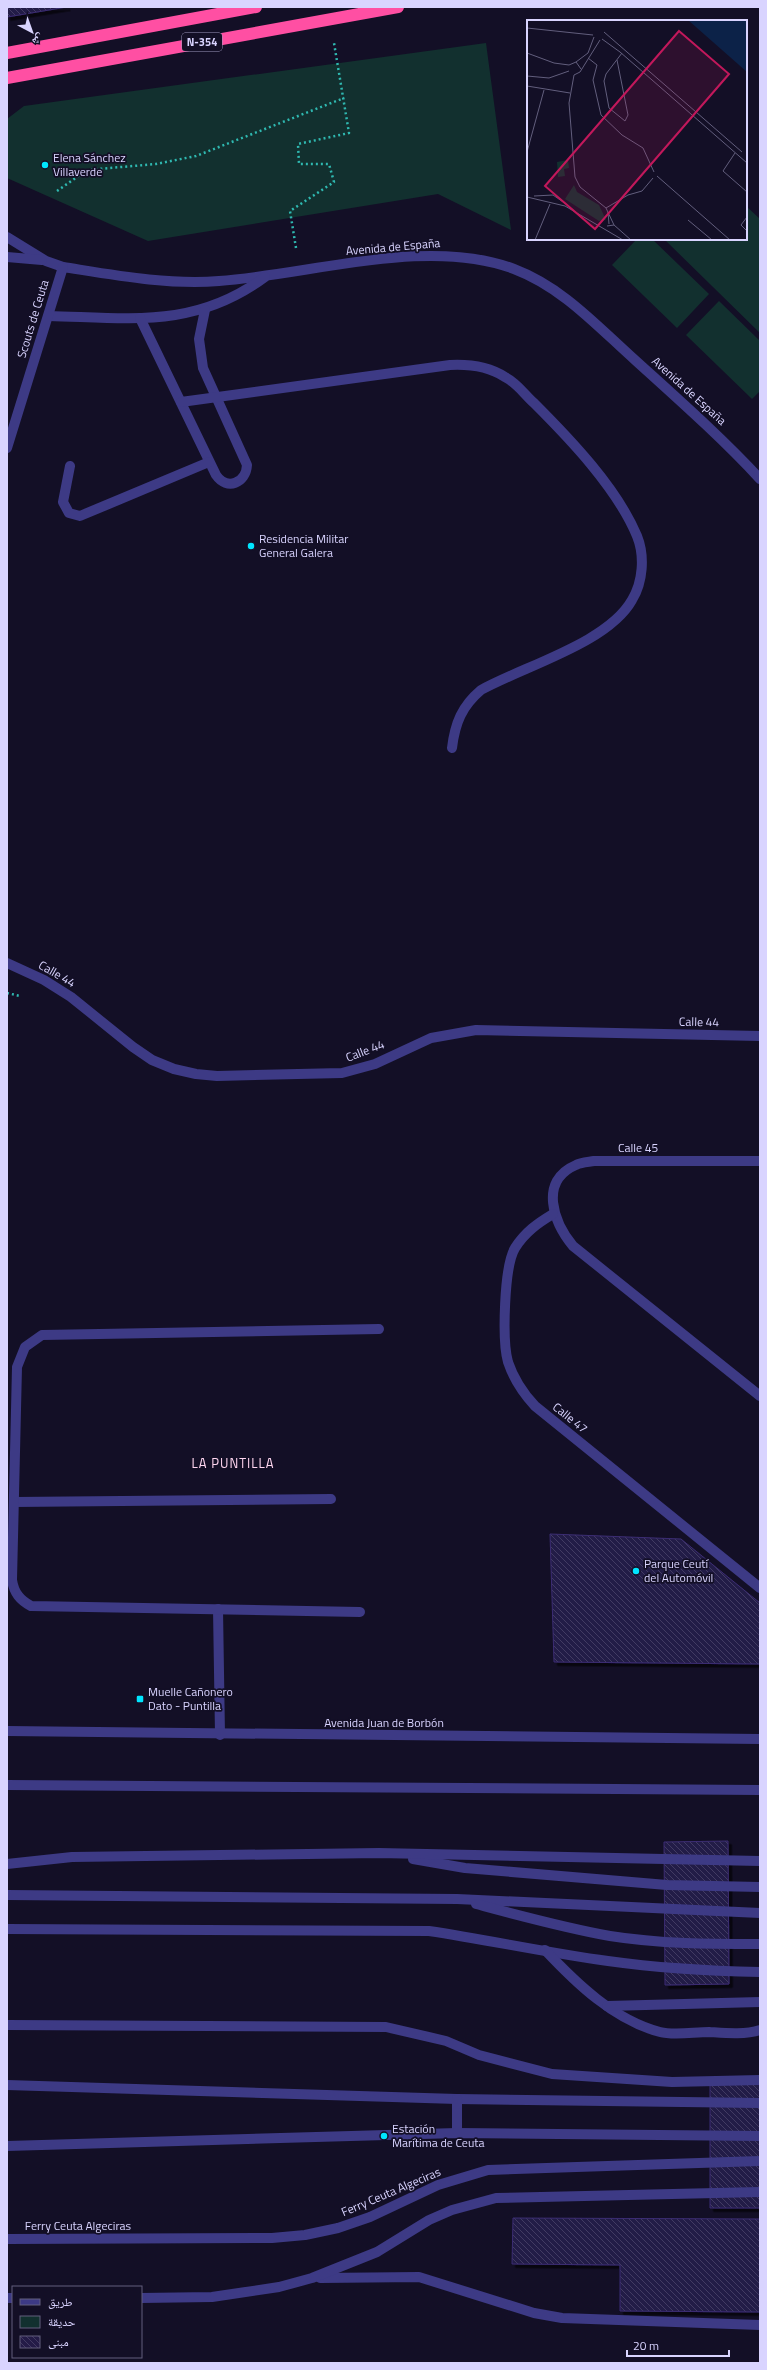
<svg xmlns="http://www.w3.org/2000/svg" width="767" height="2370" font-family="'Titillium Web','Noto Naskh Arabic',sans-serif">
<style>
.green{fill:#12302f}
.building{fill:url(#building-back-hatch);stroke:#3b2d73;filter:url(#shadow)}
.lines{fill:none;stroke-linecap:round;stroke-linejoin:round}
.path{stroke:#2fb8b0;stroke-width:2.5;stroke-dasharray:2 3;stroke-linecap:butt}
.minor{stroke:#3d3a85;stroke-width:10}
.highway{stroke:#ff4fa3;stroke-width:12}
.poi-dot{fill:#00e5ff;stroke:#130f26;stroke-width:1.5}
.labels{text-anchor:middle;stroke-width:3.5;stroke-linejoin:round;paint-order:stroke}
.shield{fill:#130f26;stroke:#9e99be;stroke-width:1}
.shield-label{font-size:11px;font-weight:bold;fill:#d9d4ff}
.poi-label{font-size:12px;fill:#d9d4ff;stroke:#130f26;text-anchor:start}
.street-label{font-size:12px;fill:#d9d4ff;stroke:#130f26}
.neighbourhood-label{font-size:13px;letter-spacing:1px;fill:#ffd6f0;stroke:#130f26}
.inset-road{fill:none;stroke:#625e7d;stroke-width:1}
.view{fill:#c2185b;fill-opacity:0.15;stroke:#c2185b;stroke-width:2}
.inset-edge{fill:none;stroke:#d9d4ff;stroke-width:2}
</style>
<defs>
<pattern id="building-back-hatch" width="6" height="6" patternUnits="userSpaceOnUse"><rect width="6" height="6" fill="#241b47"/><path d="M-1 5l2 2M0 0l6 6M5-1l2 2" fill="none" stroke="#433b63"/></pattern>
<filter id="shadow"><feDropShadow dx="3.5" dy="3.5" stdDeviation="0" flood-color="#0009"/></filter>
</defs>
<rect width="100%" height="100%" fill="#130f26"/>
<g class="green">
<path d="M486,43L511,230L438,194L148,241L7,178V119L24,106Z"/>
<path d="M746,206L760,219V333L664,239H746Z"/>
<path d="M637,239H652L709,294L677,328L612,265Z"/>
<path d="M719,301L760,341V391L752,399L686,335Z"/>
</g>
<g class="building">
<path d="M7,7H67L7,17Z"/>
<path d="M550,1534L681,1539L760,1603V1664L554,1662Z"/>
<path d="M728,1841L729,1984L665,1985L664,1842Z"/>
<path d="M760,2081V2208H710V2082Z"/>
<path d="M513,2218L760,2219V2312L620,2311V2265L512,2264Z"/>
</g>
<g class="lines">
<g class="path">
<path d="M57,191L87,170L156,164L196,156L344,98"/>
<path d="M296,248L290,211L334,182L329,164H299L298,144L349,133L334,43"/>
<path d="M7,993L20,996"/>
</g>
<g class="minor">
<path d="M7,237L46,261L63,267C114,275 167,285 219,281C310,275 427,236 514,269C562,287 597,326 635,360C678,399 721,437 760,479"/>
<path d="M7,257L42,260"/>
<path d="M49,316C130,318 195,329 265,277"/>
<path d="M140,318L216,475C227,491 246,483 247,465L203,368L199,339L205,310"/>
<path d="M181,402L450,365C470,364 488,366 505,377C517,383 524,394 534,403C570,439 617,488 637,536C645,556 643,582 632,600C608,643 524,666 481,690C462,706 455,723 452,748"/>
<path d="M7,448L63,267"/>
<path d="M70,466L63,502L69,513L80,516L209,462"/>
<path d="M7,963L44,980L71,997L133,1047L152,1060L174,1069L196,1074L217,1076L342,1073L375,1064L431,1038L476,1030L760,1036"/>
<path d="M760,1161H594C589,1162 581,1162 576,1165C538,1181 554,1223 573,1246L760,1396"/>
<path d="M553,1214C538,1223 525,1232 515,1248C504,1266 502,1341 508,1362C514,1380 523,1393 535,1406L760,1588"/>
<path d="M14,1502L331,1499"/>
<path d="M218,1609L220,1735"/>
<path d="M360,1612L31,1606C20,1600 14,1593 12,1580L17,1367L25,1347L42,1335L379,1329"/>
<path d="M7,1731L760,1739"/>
<path d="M7,1785L760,1790"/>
<path d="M413,1859L465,1868L667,1885L760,1887"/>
<path d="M7,1864L72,1857L379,1853L760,1861"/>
<path d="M7,1895L457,1899L760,1913"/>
<path d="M476,1904C521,1916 565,1928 610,1936C660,1944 710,1944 760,1944"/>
<path d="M7,1929L429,1931C489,1940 548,1953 608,1961C658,1968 710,1971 760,1972"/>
<path d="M545,1950C576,1983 614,2020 660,2032C674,2036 694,2032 709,2032C725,2033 744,2035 760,2030"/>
<path d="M607,2006L760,2002"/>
<path d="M7,2025L386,2027L446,2041L479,2055L552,2074L672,2082L760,2080"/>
<path d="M7,2085L457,2099L760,2103"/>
<path d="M457,2099V2133"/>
<path d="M7,2146L457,2133L760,2136"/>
<path d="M7,2239L272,2238L305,2235L338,2228L370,2217L438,2185L488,2170L760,2161"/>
<path d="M320,2278L419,2277L534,2313L562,2318L760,2325"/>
<path d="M7,2298H13"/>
<path d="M141,2298L212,2297L279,2287L312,2278L377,2252L429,2220L452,2210L496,2198L760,2192"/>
</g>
<g class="highway">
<path d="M7,53L256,7"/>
<path d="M7,78L398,7"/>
</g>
</g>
<g class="poi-dot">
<circle cx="45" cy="165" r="4"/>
<circle cx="251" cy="546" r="4"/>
<circle cx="636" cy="1571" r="4"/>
<rect x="136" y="1695" width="8" height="8" rx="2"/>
<circle cx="384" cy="2136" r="4"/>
</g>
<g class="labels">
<rect class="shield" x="182" y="33" width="40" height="18" rx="3"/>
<g class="shield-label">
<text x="202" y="46">N-354</text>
</g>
<g class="poi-label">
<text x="53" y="162">Elena Sánchez<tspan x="53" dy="14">Villaverde</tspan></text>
<text x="259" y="543">Residencia Militar<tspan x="259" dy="14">General Galera</tspan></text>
<text x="644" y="1568">Parque Ceutí<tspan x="644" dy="14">del Automóvil</tspan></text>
<text x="148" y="1696">Muelle Cañonero<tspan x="148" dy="14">Dato - Puntilla</tspan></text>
<text x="392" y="2133">Estación<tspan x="392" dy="14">Marítima de Ceuta</tspan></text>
</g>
<g class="street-label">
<text transform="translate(393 247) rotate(-5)" y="4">Avenida de España</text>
<text transform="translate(33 319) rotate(-73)" y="4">Scouts de Ceuta</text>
<text transform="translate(689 391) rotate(42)" y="4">Avenida de España</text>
<text transform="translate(57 974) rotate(30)" y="4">Calle 44</text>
<text transform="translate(699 1022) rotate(1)" y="4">Calle 44</text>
<text transform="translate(365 1051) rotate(-21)" y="4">Calle 44</text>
<text x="638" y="1152">Calle 45</text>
<text transform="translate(570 1418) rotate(39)" y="4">Calle 47</text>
<text x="384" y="1727">Avenida Juan de Borbón</text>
<text transform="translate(391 2192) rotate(-23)" y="4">Ferry Ceuta Algeciras</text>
<text x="78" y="2230">Ferry Ceuta Algeciras</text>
</g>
<g class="neighbourhood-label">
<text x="233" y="1468">LA PUNTILLA</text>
</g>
</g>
<g transform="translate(527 20)">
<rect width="220" height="220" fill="#130f26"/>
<path d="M41,140L42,148L37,149L38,156L31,157L30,142ZM47,165L50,172L72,185L79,200L72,201L38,179Z" fill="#12302f"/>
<path d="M161,0H220V52Z" fill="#0c2248"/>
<path class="inset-road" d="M0,8L66,15M77,12L215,132M75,19L93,32L220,143M0,33L27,43L42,45M61,38L70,45L66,60L74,95L95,115L116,128L127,152M90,40L101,95L98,101L82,88L77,61L79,54L95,33M49,42L61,33L67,17M42,45L49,42L54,49M47,55L42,83L48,157L53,167L79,188L87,205M47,55L53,52L73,20M0,56L22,58L42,51M0,66L43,73M0,132L17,70M208,133L196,151L220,172M130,156L203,220M7,176L26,175L39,184M0,177L38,186L96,220M79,188L101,175L115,171L126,158M81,192L82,204M220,197L214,205L220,211M161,200L185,220M80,206L87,205L104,220M8,220L23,184"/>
<path class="view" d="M152,11L202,54L68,209L18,166Z"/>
<rect width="220" height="220" class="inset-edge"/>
</g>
<rect width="767" height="2370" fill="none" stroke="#d9d4ff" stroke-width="16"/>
<rect x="12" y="2286" width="130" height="72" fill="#130f26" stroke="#625e7d"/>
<rect x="20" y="2299" width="20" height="6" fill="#3d3a85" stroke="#625e7d"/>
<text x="48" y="2306" font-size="12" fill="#d9d4ff">طريق</text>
<rect x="20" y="2316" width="20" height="12" fill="#12302f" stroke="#625e7d"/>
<text x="48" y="2326" font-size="12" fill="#d9d4ff">حديقة</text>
<rect x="20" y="2336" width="20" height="12" fill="url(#building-back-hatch)" stroke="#625e7d"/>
<text x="48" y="2346" font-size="12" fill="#d9d4ff">مبنى</text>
<g transform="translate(32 32) rotate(139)" stroke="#130f26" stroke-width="3" paint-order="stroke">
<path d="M0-3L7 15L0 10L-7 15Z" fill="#d9d4ff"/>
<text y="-6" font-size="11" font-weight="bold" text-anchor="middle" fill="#d9d4ff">ش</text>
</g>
<path d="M627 2350v6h102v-6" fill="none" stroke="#d9d4ff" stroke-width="2"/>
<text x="633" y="2350" font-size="12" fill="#d9d4ff" stroke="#130f26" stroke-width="3" paint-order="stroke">20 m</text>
</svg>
